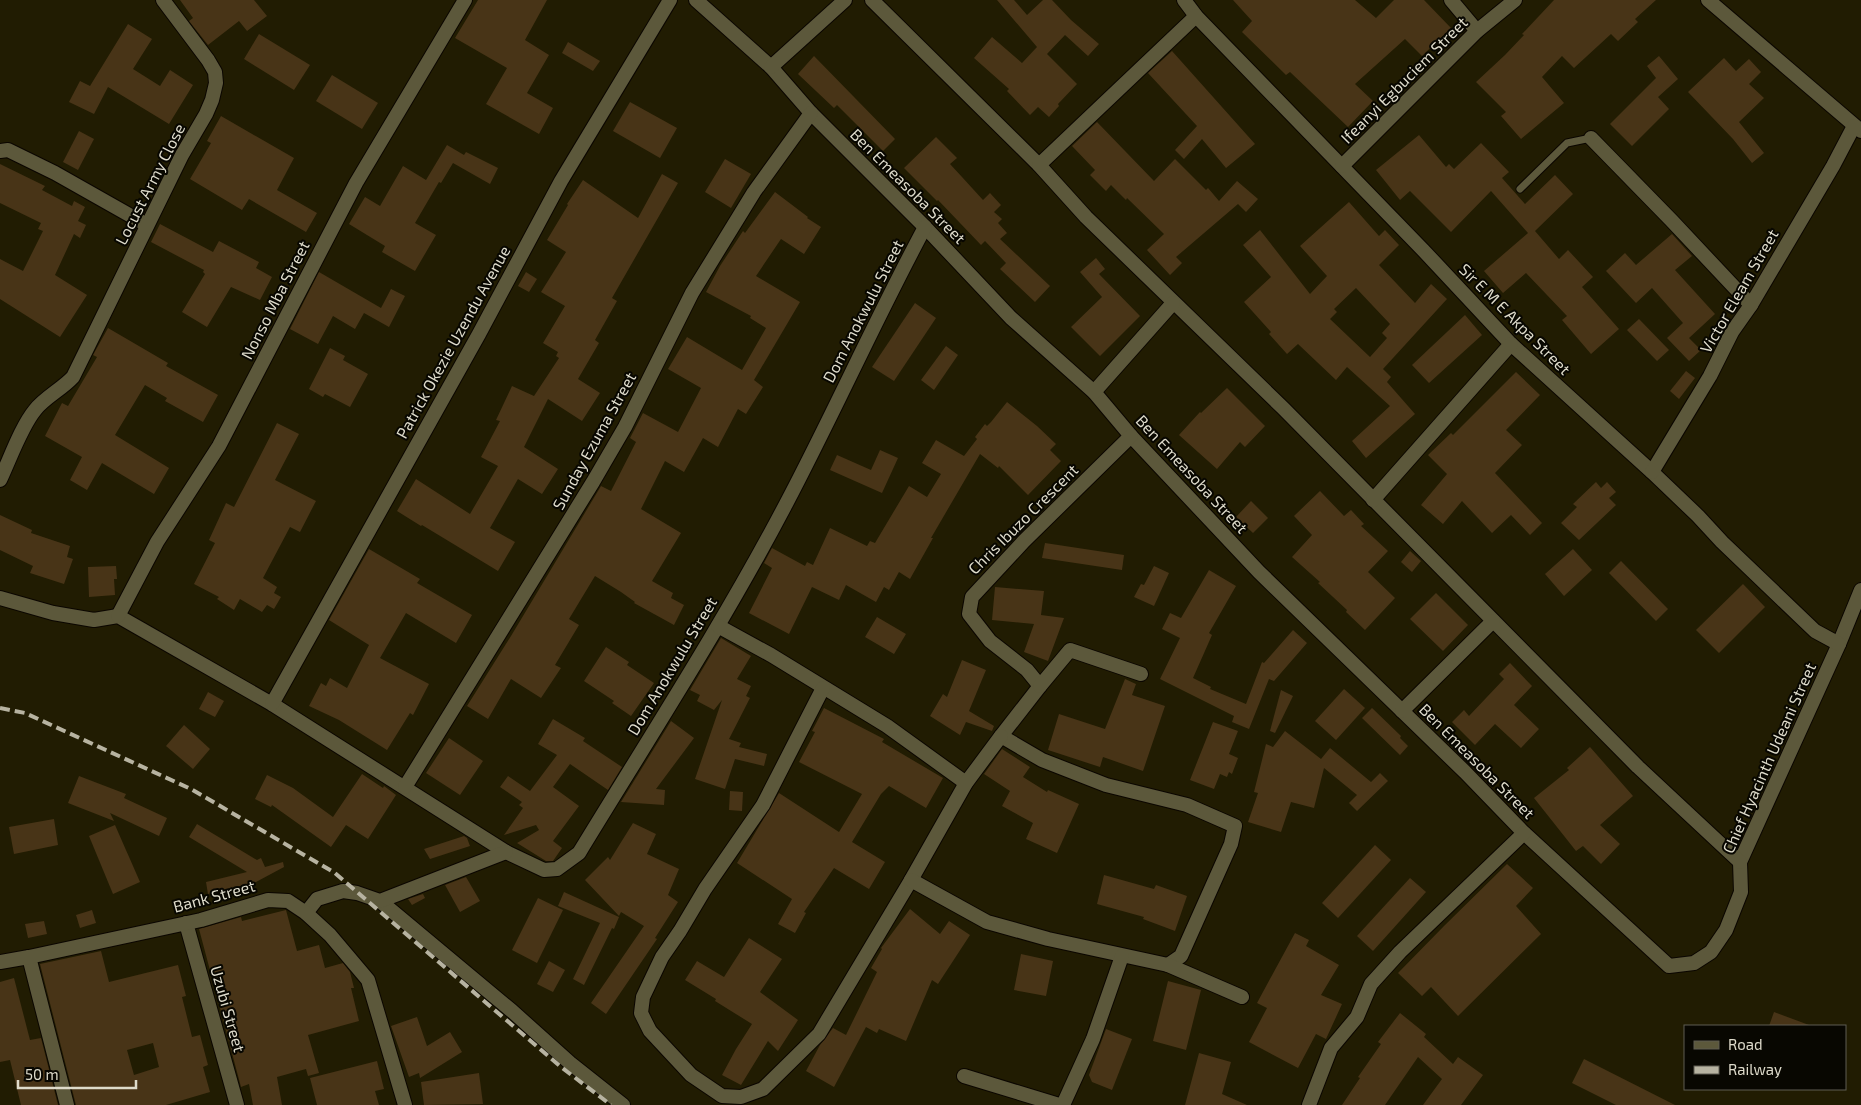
<svg xmlns="http://www.w3.org/2000/svg" width="1861" height="1105" font-family="'Exo 2',sans-serif">
<style>
.building{fill:#483417;fill-rule:evenodd}
.lines{fill:none;stroke-linecap:round;stroke-linejoin:round}
.service-casing{stroke:#0b0600;stroke-width:9}
.minor-casing{stroke:#0b0600;stroke-width:16}
.service{stroke:#5c583b;stroke-width:7}
.minor{stroke:#5c583b;stroke-width:14}
.rail{stroke:#b7b3a1;stroke-width:4;stroke-dasharray:10 5;stroke-linecap:butt}
.labels{text-anchor:middle;stroke-width:4;stroke-linejoin:round;paint-order:stroke}
.street-label{font-size:16px;fill:#dedbcb;stroke:#080701}
</style>
<rect width="100%" height="100%" fill="#211c02"/>
<g class="building">
<path d="M180,0H254L267,16L247,31L239,21L208,45L189,21L193,18Z"/>
<path d="M478,0H547L525,40L549,55L527,93L553,108L539,134L486,104L507,68L455,38Z"/>
<path d="M997,0H1014L1027,15L1043,0H1052L1071,20L1099,44L1088,56L1065,35L1047,54L1077,84L1058,104L1059,106L1049,117L1038,107L1030,115L1007,91L1009,89L974,58L992,37L1022,63L1037,47Z"/>
<path d="M1233,0H1355L1376,18L1394,0H1424L1451,28L1422,56L1405,39L1355,84L1373,101L1348,127L1290,72L1286,75L1242,32L1252,21Z"/>
<path d="M1554,0H1656L1635,19L1638,22L1618,41L1611,34L1574,68L1562,56L1542,77L1564,103L1521,139L1501,116L1506,112L1476,82L1505,55L1524,35L1522,34Z"/>
<path d="M128,24L152,39L133,69L160,86L170,70L193,85L169,124L108,87L94,114L69,102L80,81L90,86Z"/>
<path d="M259,34L310,65L294,90L244,59Z"/>
<path d="M568,42L600,61L593,71L562,53Z"/>
<path d="M1172,51L1255,144L1226,168L1202,139L1184,159L1175,150L1197,126L1148,73Z"/>
<path d="M814,56L895,139L883,151L837,105L834,108L798,74Z"/>
<path d="M1659,56L1678,79L1658,97L1669,109L1632,146L1610,124L1656,78L1647,66Z"/>
<path d="M1724,58L1736,71L1749,59L1761,72L1749,84L1764,98L1739,122L1764,153L1752,163L1733,139L1688,92Z"/>
<path d="M332,75L378,103L362,129L316,101Z"/>
<path d="M630,102L677,128L660,158L613,131Z"/>
<path d="M221,116L294,158L277,190L317,213L306,232L249,199L242,210L190,179L211,143L207,141Z"/>
<path d="M1097,122L1154,181L1175,159L1206,190L1208,188L1219,201L1237,181L1258,199L1246,212L1238,204L1176,257L1182,263L1170,275L1147,250L1164,234L1127,198L1126,200L1111,185L1106,191L1090,175L1095,170L1072,146Z"/>
<path d="M79,131L94,139L78,170L63,162Z"/>
<path d="M1419,135L1446,167L1449,164L1454,169L1481,143L1509,172L1502,178L1525,204L1555,175L1573,194L1535,231L1559,259L1568,250L1593,277L1582,287L1619,329L1591,354L1562,320L1567,316L1526,273L1503,293L1484,271L1528,233L1491,191L1451,232L1410,191L1400,200L1376,170Z"/>
<path d="M936,137L957,158L950,164L962,177L983,200L990,193L1001,205L994,212L1002,219L998,223L1007,233L1000,239L1050,286L1035,302L1000,269L1006,263L985,241L981,245L938,200L937,201L904,168Z"/>
<path d="M447,145L464,155L466,152L498,168L490,184L453,163L441,183L439,182L415,223L436,235L415,271L382,252L385,246L349,224L365,197L380,206L403,166L426,180Z"/>
<path d="M725,159L751,174L731,208L705,192Z"/>
<path d="M0,164L45,186L42,190L72,206L74,201L85,207L78,221L86,225L80,238L74,234L55,275L87,295L60,337L0,299V259L23,271L43,231L38,229L41,223L0,203Z"/>
<path d="M662,174L678,183L612,298L617,301L595,340L599,343L578,379L600,393L582,421L548,399L524,447L558,469L542,494L518,479L490,528L515,542L498,571L422,525L421,526L397,511L416,479L470,514L498,466L481,457L500,421L496,420L512,386L534,396L559,358L556,356L558,352L543,343L565,306L541,292L566,252L547,240L568,205L567,204L583,180L638,218Z"/>
<path d="M775,192L808,217L807,218L821,227L804,254L781,239L756,276L800,302L754,380L763,387L746,414L738,409L718,447L703,438L684,472L665,461L641,509L681,533L652,581L673,593L671,598L684,605L674,625L634,603L635,602L621,592L595,576L569,619L579,625L555,665L561,668L541,698L511,679L488,719L467,706L511,636L601,486L611,491L636,442L630,438L643,413L678,432L701,388L668,369L687,337L742,370L766,328L750,318L751,316L706,292L720,266L743,231L745,233Z"/>
<path d="M1349,202L1379,236L1385,230L1399,245L1379,265L1415,303L1431,284L1447,299L1383,369L1391,377L1387,382L1415,414L1366,458L1352,441L1390,406L1347,367L1336,380L1298,344L1287,354L1269,334L1271,332L1244,302L1271,277L1243,245L1260,230L1310,294L1327,276L1300,246ZM1356,288L1390,324L1382,333L1387,338L1370,357L1330,319L1337,312L1334,309Z"/>
<path d="M160,224L213,252L219,241L259,262L256,268L272,277L260,300L231,287L207,327L182,312L205,274L203,272L204,270L151,242Z"/>
<path d="M1672,234L1692,256L1675,270L1715,314L1689,338L1701,350L1689,361L1667,338L1683,323L1652,288L1636,303L1606,271L1625,253L1636,265Z"/>
<path d="M1096,258L1105,269L1099,274L1140,316L1100,356L1071,327L1102,297L1080,272Z"/>
<path d="M319,272L381,308L391,289L405,296L389,327L364,313L355,329L333,316L318,344L290,329Z"/>
<path d="M526,272L537,279L529,292L518,286Z"/>
<path d="M915,303L936,318L894,381L872,367Z"/>
<path d="M1465,315L1482,335L1429,383L1412,365Z"/>
<path d="M1639,319L1669,350L1657,361L1627,330Z"/>
<path d="M108,328L168,363L166,366L218,395L203,422L165,401L167,398L145,385L115,435L169,468L154,494L102,463L87,490L70,480L82,457L45,436L62,403L68,406L97,357L93,355Z"/>
<path d="M946,346L958,355L934,390L921,380Z"/>
<path d="M330,348L345,356L343,360L368,374L350,407L325,394L323,397L309,389Z"/>
<path d="M1686,371L1695,378L1679,399L1670,391Z"/>
<path d="M1516,372L1540,395L1506,430L1522,445L1495,473L1542,523L1530,535L1511,515L1492,533L1462,501L1443,524L1421,505L1447,474L1428,455L1451,433L1453,435Z"/>
<path d="M1227,388L1265,426L1245,447L1240,442L1217,469L1179,435L1200,412L1201,413Z"/>
<path d="M1007,402L1037,426L1056,444L1050,450L1061,461L1028,495L999,466L998,468L980,454L931,538H933L910,579L899,572L889,590L884,587L876,602L846,585L839,600L812,587L789,634L749,613L772,568L764,563L772,548L805,566L807,562L813,565L830,528L867,546L870,541L875,543L909,486L927,497L941,474L922,463L936,440L964,456L977,439L975,437L985,424L987,426L991,422Z"/>
<path d="M277,423L299,434L275,480L316,501L300,532L290,527L263,578L277,587L274,593L281,597L274,609L267,605L262,612L240,599L234,610L217,599L219,597L194,584L215,543L209,540L226,503L234,507Z"/>
<path d="M880,450L898,458L882,493L830,470L837,455L871,470Z"/>
<path d="M1596,482L1601,488L1607,482L1616,492L1609,498L1616,505L1579,540L1561,523L1577,507L1573,504Z"/>
<path d="M1320,491L1344,516L1351,510L1364,524L1361,526L1388,551L1368,572L1395,598L1365,630L1346,612L1347,610L1318,583L1320,582L1292,557L1312,535L1294,516Z"/>
<path d="M1251,501L1268,518L1253,533L1236,517Z"/>
<path d="M0,515L32,530L31,533L70,546L67,557L73,559L64,584L30,573L33,566L0,550Z"/>
<path d="M1045,543L1124,555L1122,570L1042,558Z"/>
<path d="M369,549L420,579L417,583L472,615L456,643L406,613L380,658L429,684L413,715L410,713L387,750L339,720L309,706L321,683L326,686L330,678L347,688L369,645L329,620Z"/>
<path d="M1573,549L1592,570L1564,596L1545,574Z"/>
<path d="M1410,551L1421,561L1412,572L1401,562Z"/>
<path d="M1621,561L1668,609L1656,621L1609,573Z"/>
<path d="M116,566L117,579H114L115,595L89,597L88,567Z"/>
<path d="M1154,566L1169,573L1154,606L1134,597L1141,584L1144,585Z"/>
<path d="M1209,570L1236,586L1209,633L1212,635L1193,678L1211,687L1210,689L1246,704L1262,662L1264,663L1293,630L1307,643L1274,681L1269,679L1249,729L1232,722L1234,716L1160,679L1180,638L1162,629L1170,613L1181,618Z"/>
<path d="M1743,584L1765,607L1719,653L1696,630Z"/>
<path d="M995,587L1044,591L1041,615L1064,618L1048,661L1024,652L1034,624L992,620Z"/>
<path d="M1436,593L1468,625L1443,651L1410,619Z"/>
<path d="M877,617L906,634L894,654L865,637Z"/>
<path d="M721,638L751,656L737,679L751,686L746,696L750,698L729,739L741,743L739,747L767,754L764,766L735,759L725,789L695,779L722,700L714,710L697,701L700,695L690,690Z"/>
<path d="M606,647L629,662L627,665L654,683L631,716L612,703L614,701L584,681Z"/>
<path d="M962,660L986,670L969,711L994,726L992,731L966,722L960,735L930,716L943,694L947,697Z"/>
<path d="M1510,663L1532,686L1514,705L1539,729L1521,748L1495,724L1475,745L1452,722L1464,710L1469,716L1504,679L1499,674Z"/>
<path d="M1125,679L1136,684L1132,695L1165,706L1143,771L1103,757L1100,767L1048,750L1059,714L1105,729Z"/>
<path d="M1344,689L1365,708L1336,740L1315,721Z"/>
<path d="M1281,690L1293,696L1275,733L1270,731Z"/>
<path d="M208,692L224,701L215,717L199,709Z"/>
<path d="M824,708L884,739L882,742L943,778L926,808L889,786L881,794L852,842L885,862L869,889L834,868L804,912L806,913L795,933L778,924L792,899L737,863L779,793L839,832L862,794L799,762L815,732L812,731Z"/>
<path d="M1372,708L1401,736L1400,738L1408,746L1400,755L1362,718Z"/>
<path d="M553,719L585,738L583,741L622,767L608,790L570,764L553,787L579,806L553,841L562,848L553,861H546L517,843L539,830L536,825L504,835L523,808L519,805L522,802L500,787L508,776L530,791L557,755L538,744Z"/>
<path d="M671,721L694,738L656,789L665,790L664,805L621,802Z"/>
<path d="M1213,722L1238,731L1229,754L1238,758L1232,774L1229,772L1227,777L1220,774L1214,789L1190,780Z"/>
<path d="M184,725L210,749L193,769L166,746Z"/>
<path d="M1285,731L1321,759L1330,748L1371,782L1380,773L1388,781L1357,811L1349,803L1357,795L1324,768L1314,808L1291,802L1281,832L1248,822L1258,793L1254,792L1266,744L1273,747Z"/>
<path d="M449,738L483,761L460,795L426,773Z"/>
<path d="M1590,747L1633,796L1600,825L1620,844L1601,864L1583,846L1576,851L1534,798L1569,770L1567,768Z"/>
<path d="M1002,749L1030,767L1023,777L1047,792L1048,790L1079,804L1057,853L1026,839L1033,823L1002,806L1010,791L984,774Z"/>
<path d="M362,774L383,788L384,786L396,795L368,839L346,825L331,847L272,805L271,807L255,799L267,775L293,788L333,817Z"/>
<path d="M79,776L126,794L124,798L167,818L159,836L110,813L114,821L68,803Z"/>
<path d="M730,791L743,792L742,811L729,810Z"/>
<path d="M54,819L58,845L14,854L9,827Z"/>
<path d="M633,823L656,834L647,854L679,869L668,895L678,902L655,938L657,939L606,1014L591,1003L644,926L621,912L619,916L585,880L608,857L610,860Z"/>
<path d="M197,824L257,860L261,858L265,867L283,862L284,867L256,882L208,894L206,882L247,872L189,837Z"/>
<path d="M115,825L140,882L113,894L89,836Z"/>
<path d="M464,836L467,838L470,846L430,859L424,849Z"/>
<path d="M1375,845L1391,860L1338,918L1322,903Z"/>
<path d="M1507,864L1533,888L1516,906L1541,934L1458,1016L1431,987L1422,996L1398,973L1444,926Z"/>
<path d="M1104,875L1154,889L1156,885L1187,896L1175,931L1143,919L1144,917L1097,904Z"/>
<path d="M466,877L480,901L460,912L445,885Z"/>
<path d="M1410,878L1426,892L1373,951L1357,936Z"/>
<path d="M564,892L619,917L614,929L612,928L584,985L573,979L600,923L558,906Z"/>
<path d="M423,894L425,898L412,905L408,899Z"/>
<path d="M538,898L563,910L537,963L512,950Z"/>
<path d="M910,909L940,934L949,921L970,935L938,984L932,980L906,1041L879,1029L877,1033L866,1027L834,1087L806,1071L820,1045L833,1028L846,1035L877,972L871,968L882,949L881,948Z"/>
<path d="M92,910L96,923L80,928L76,915Z"/>
<path d="M286,910L297,951L319,945L325,968L343,963L350,972L354,988H351L359,1021L308,1035L319,1073L308,1076L306,1069L277,1077L282,1105H253L249,1084L241,1087L199,929L241,917L242,921Z"/>
<path d="M44,921L47,934L28,938L25,924Z"/>
<path d="M1295,933L1309,940L1306,946L1339,965L1321,995L1342,1004L1326,1039L1316,1034L1298,1068L1249,1042L1267,1008L1257,1003Z"/>
<path d="M749,938L782,959L760,992L798,1020L778,1051L768,1041L741,1085L722,1075L736,1049L752,1024L715,1001L716,999L685,980L697,961L724,977Z"/>
<path d="M101,951L109,982L178,965L186,996L182,997L192,1037L200,1035L208,1065L203,1067L210,1092L166,1105H76L40,964ZM153,1043L159,1067L134,1075L127,1050Z"/>
<path d="M1021,954L1053,961L1046,996L1014,990Z"/>
<path d="M549,961L565,970L553,992L537,984Z"/>
<path d="M14,978L30,1040L41,1038L58,1105H21L10,1060L0,1062V982Z"/>
<path d="M1168,981L1201,990L1186,1050L1153,1041Z"/>
<path d="M1774,1012L1809,1025L1808,1026H1769Z"/>
<path d="M1400,1013L1426,1034L1424,1037L1453,1064L1458,1057L1483,1075L1461,1105H1423L1442,1079L1418,1057L1385,1105H1342L1360,1078L1358,1077L1381,1044L1378,1042Z"/>
<path d="M417,1017L427,1046L450,1032L462,1052L420,1078L419,1073L409,1077L391,1026Z"/>
<path d="M1106,1029L1132,1039L1112,1090L1092,1082L1089,1075Z"/>
<path d="M1199,1053L1231,1062L1222,1094L1247,1105H1185Z"/>
<path d="M1584,1059L1675,1105H1616L1572,1083Z"/>
<path d="M377,1061L384,1089L375,1091L379,1105H317L310,1078Z"/>
<path d="M479,1073L483,1104L424,1105L421,1082Z"/>
</g>
<g class="lines">
<defs>
<path id="service" d="M1520,189L1567,143L1591,138"/>
<g id="minor">
<path d="M696,0L771,67L811,113L925,227L1011,318L1094,392L1131,436L1259,572L1465,772L1524,833L1669,966L1694,963L1711,952L1726,930L1741,892L1740,862L1839,644L1861,590"/>
<path d="M872,0L1039,165L1086,217L1283,408L1638,767L1740,862"/>
<path d="M1184,0L1196,16L1423,250L1511,344L1652,472L1698,516L1722,542L1815,631L1839,644"/>
<path d="M1451,0L1477,31"/>
<path d="M1708,0L1861,131"/>
<path d="M771,67L845,0"/>
<path d="M1591,138L1672,221L1751,305"/>
<path d="M0,151L8,150L55,173L147,225"/>
<path d="M1039,165L1196,16"/>
<path d="M1342,166L1477,31L1515,0"/>
<path d="M1094,392L1173,303"/>
<path d="M1131,436L1024,541L972,597L969,614L990,641L1027,670L1040,686L1001,736L1042,760L1106,785L1187,805L1235,826L1231,844L1181,956L1168,965"/>
<path d="M1652,472L1710,376L1732,332L1751,305L1833,166L1854,126"/>
<path d="M0,480C10,459 21,427 35,410C44,398 62,389 73,377L182,155L206,114L212,100L216,83L215,72L208,60L163,0"/>
<path d="M1373,500L1511,344"/>
<path d="M0,598L53,613L94,620L118,616L272,704L506,852L544,870L557,869L579,853C649,738 723,624 786,504C834,413 876,318 925,227"/>
<path d="M118,616L157,542L219,446L356,183L465,0"/>
<path d="M718,626L771,655L887,726L966,783"/>
<path d="M1040,686L1070,650L1141,674"/>
<path d="M823,688L763,805L705,889L680,931L662,957L643,997L641,1013L650,1031L691,1075L722,1096L741,1097L763,1089L819,1034L911,880L966,783L1001,736"/>
<path d="M272,704L479,334L561,181L670,0"/>
<path d="M1402,711L1493,621"/>
<path d="M405,787L593,482L625,427L692,293L754,192L811,113"/>
<path d="M911,880L987,922L1048,939L1168,965L1242,997"/>
<path d="M380,901L512,1011L570,1063L623,1105"/>
<path d="M306,913L317,899L343,891L357,893L380,901L506,852"/>
<path d="M186,923L237,1105"/>
<path d="M29,957L67,1105"/>
<path d="M0,962L29,957L201,920L268,900L288,901L306,913L330,935L368,980L405,1105"/>
<path d="M964,1076L1059,1105"/>
<path d="M1063,1105L1093,1039L1122,956"/>
<path d="M1309,1105L1331,1048L1357,1017L1371,984L1400,952L1524,833"/>
</g>
</defs>
<use href="#service" class="service-casing"/>
<use href="#minor" class="minor-casing"/>
<use href="#service" class="service"/>
<use href="#minor" class="minor"/>
<path class="rail" d="M0,708L25,713L191,789L335,873L561,1067L611,1105"/>
</g>
<g class="labels">
<g class="street-label">
<text transform="translate(1404 80) rotate(-45)" y="6">Ifeanyi Egbuciem Street</text>
<text transform="translate(150 184) rotate(-63)" y="6">Locust Army Close</text>
<text transform="translate(908 186) rotate(45)" y="6">Ben Emeasoba Street</text>
<text transform="translate(1739 291) rotate(-60)" y="6">Victor Eleam Street</text>
<text transform="translate(275 300) rotate(-63)" y="6">Nonso Mba Street</text>
<text transform="translate(863 311) rotate(-63)" y="6">Dom Anokwulu Street</text>
<text transform="translate(1515 319) rotate(45)" y="6">Sir E M E Akpa Street</text>
<text transform="translate(453 342) rotate(-61)" y="6">Patrick Okezie Uzendu Avenue</text>
<text transform="translate(594 441) rotate(-61)" y="6">Sunday Ezuma Street</text>
<text transform="translate(1192 474) rotate(47)" y="6">Ben Emeasoba Street</text>
<text transform="translate(1023 519) rotate(-45)" y="6">Chris Ibuzo Crescent</text>
<text transform="translate(672 666) rotate(-59)" y="6">Dom Anokwulu Street</text>
<text transform="translate(1769 758) rotate(-66)" y="6">Chief Hyacinth Udeani Street</text>
<text transform="translate(1477 761) rotate(45)" y="6">Ben Emeasoba Street</text>
<text transform="translate(214 896) rotate(-15)" y="6">Bank Street</text>
<text transform="translate(228 1009) rotate(74)" y="6">Uzubi Street</text>
</g>
</g>
<rect x="1684" y="1025" width="162" height="65" fill="#080701" stroke="#5e5c52"/>
<rect x="1694" y="1041" width="25" height="8" fill="#5c583b" stroke="#5e5c52"/>
<text x="1728" y="1050" font-size="15" fill="#dedbcb">Road</text>
<rect x="1694" y="1066" width="25" height="8" fill="#b7b3a1" stroke="#5e5c52"/>
<text x="1728" y="1075" font-size="15" fill="#dedbcb">Railway</text>
<path d="M18 1080v8h118v-8" fill="none" stroke="#dedbcb" stroke-width="2.5"/>
<text x="25" y="1080" font-size="15" fill="#dedbcb" stroke="#080701" stroke-width="4" paint-order="stroke">50 m</text>
</svg>
